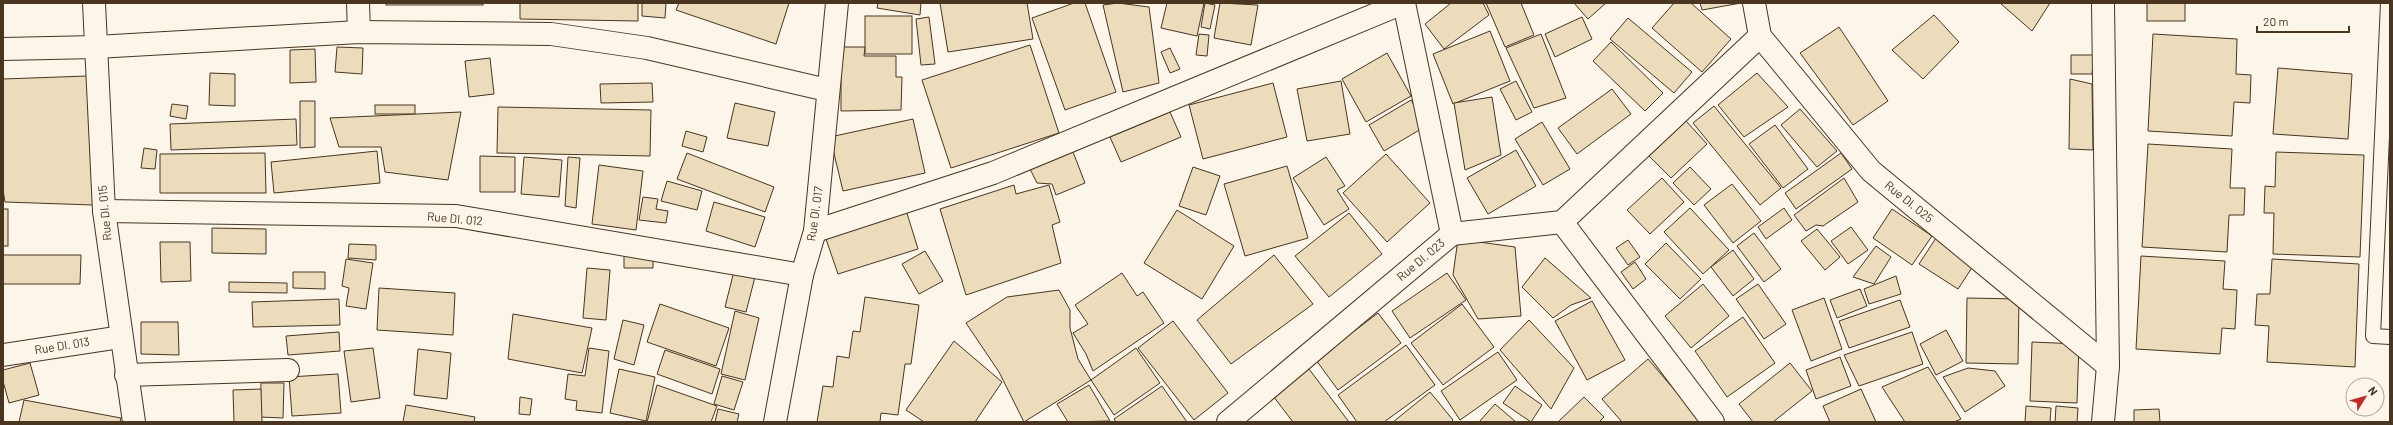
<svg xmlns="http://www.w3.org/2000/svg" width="2393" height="425" font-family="Barlow,sans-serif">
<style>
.building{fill:#ecdcbc;stroke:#4a3520}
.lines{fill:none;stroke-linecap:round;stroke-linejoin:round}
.service-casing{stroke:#4a3520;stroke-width:16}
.minor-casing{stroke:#4a3520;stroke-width:24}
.service{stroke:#fbf6e9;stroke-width:14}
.minor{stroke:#fbf6e9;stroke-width:22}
.labels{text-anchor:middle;stroke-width:3;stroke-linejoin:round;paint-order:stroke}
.street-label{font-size:12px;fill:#4a3520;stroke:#fbf6e9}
</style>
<rect width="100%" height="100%" fill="#fbf6e9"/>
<g class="building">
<rect x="386" y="3" width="97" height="2"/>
<path d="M520,3H638V21L520,19Z"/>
<path d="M642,3H666L665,18L642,16Z"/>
<path d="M679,3H789L776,44L676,10Z"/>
<path d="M878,3H921L920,15L877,8Z"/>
<path d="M940,3H1027L1033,39L948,52Z"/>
<path d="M1074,3H1085L1116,92L1065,110L1032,18Z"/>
<path d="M1118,3L1149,7L1159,83L1123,92L1103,5Z"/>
<path d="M1167,3H1204L1197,36L1161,28Z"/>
<path d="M1205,3L1215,5L1210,29L1201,27Z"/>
<path d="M1220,3L1258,5L1251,45L1214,38Z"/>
<path d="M1451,3H1483L1489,15L1444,49L1425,24Z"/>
<path d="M1486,3H1521L1534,35L1505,47Z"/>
<path d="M1574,3H1606L1588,19Z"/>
<path d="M1674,3H1691L1731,39L1702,72L1652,28Z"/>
<path d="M1700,3H1741L1702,10Z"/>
<path d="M2000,3H2050L2032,31Z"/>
<rect x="2147" y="3" width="38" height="18"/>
<path d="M1934,15L1959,42L1923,79L1892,50Z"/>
<rect x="865" y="16" width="47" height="38"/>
<path d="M929,17L935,64L921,65L916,19Z"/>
<path d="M1582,17L1592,39L1555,57L1545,34Z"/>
<path d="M1628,18L1692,72L1674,93L1610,39Z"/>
<path d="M1839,27L1888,101L1853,125L1800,53Z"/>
<path d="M1490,31L1510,81L1453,104L1433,54Z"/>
<path d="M1199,34L1209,35L1207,56L1196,55Z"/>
<path d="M1541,34L1566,98L1534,108L1506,48Z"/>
<path d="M2153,34L2237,39L2236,74L2251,75L2250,103L2234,102L2232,136L2148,131Z"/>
<path d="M1611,42L1663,93L1645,111L1593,61Z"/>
<path d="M1030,45L1059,133L951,168L922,80Z"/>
<path d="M337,47L363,48L362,74L335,72Z"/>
<path d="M841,47H865L864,56H896V77H902L901,110L841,111Z"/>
<path d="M1170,48L1180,69L1170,73L1161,52Z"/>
<path d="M315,49L316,82L290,83V50Z"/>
<path d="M1387,53L1411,96L1366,122L1342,79Z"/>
<path d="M2071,55H2094L2092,74H2071Z"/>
<path d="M490,58L494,94L469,97L465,61Z"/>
<path d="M2278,68L2352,74L2348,139L2273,134Z"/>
<path d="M210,73L235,74V106L209,105Z"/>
<path d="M1757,73L1788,107L1744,137L1718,105Z"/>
<path d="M87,76L93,205L5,202L3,190V79Z"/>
<path d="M2070,79L2092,84L2093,150L2069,149Z"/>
<path d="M1341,81L1350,134L1307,141L1297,89Z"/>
<path d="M1516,81L1532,112L1516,120L1500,89Z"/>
<path d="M652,83L653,102L601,103L600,84Z"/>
<path d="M1273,83L1287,137L1203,159L1189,105Z"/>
<path d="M1612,89L1631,114L1577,154L1558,128Z"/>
<path d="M1492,97L1501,155L1465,170L1454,103Z"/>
<path d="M1411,100L1426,126L1384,151L1369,125Z"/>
<path d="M300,101H315V147L300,148Z"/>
<path d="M735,103L775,112L768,146L727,138Z"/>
<path d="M172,104L188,106L186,119L170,116Z"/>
<rect x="375" y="105" width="40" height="9"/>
<path d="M1714,106L1781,188L1760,205L1693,123Z"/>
<path d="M498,107L651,110L650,156L497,153Z"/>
<path d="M1800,109L1837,151L1817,167L1781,125Z"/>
<path d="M461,112L448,180L385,172L381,147H339L330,118Z"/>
<path d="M1170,112L1181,137L1121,162L1110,137Z"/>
<path d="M296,119L297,145L171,150L170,124Z"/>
<path d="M913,119L925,173L843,191L830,137Z"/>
<path d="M1686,121L1707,144L1671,178L1649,156Z"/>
<path d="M1542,122L1570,169L1543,185L1515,139Z"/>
<path d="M1775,125L1808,169L1783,188L1749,144Z"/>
<path d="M686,131L707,137L703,152L682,146Z"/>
<path d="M2148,144L2232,149L2230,188H2245L2244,215H2229L2227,252L2142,247Z"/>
<path d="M144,148L157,150L155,169L141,168Z"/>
<path d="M1516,150L1536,186L1488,214L1467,178Z"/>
<path d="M377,151L380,183L274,193L271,162Z"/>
<path d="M1073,152L1085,183L1056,195L1052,184L1037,183L1030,169Z"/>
<path d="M2276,152L2364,155L2360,257L2273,254L2274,213H2264L2265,186L2275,187Z"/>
<path d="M265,153L266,193H160V154Z"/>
<path d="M687,153L774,187L765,212L677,179Z"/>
<path d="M1841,153L1852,169L1796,209L1785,193Z"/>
<path d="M1386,154L1430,203L1387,242L1343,193Z"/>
<path d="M480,156L515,157V192H480Z"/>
<path d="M524,157L562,160L559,197L521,194Z"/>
<path d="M568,157L580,158L576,208L565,206Z"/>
<path d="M1326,157L1345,186L1337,190L1349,209L1324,225L1293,178Z"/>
<path d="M599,165L643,171L636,230L592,224Z"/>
<path d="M1287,166L1308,238L1245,256L1224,184Z"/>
<path d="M1193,167L1220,176L1206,215L1179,206Z"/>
<path d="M1690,167L1711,189L1694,205L1673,183Z"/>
<path d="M1662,178L1684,202L1650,234L1627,210Z"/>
<path d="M1844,178L1858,202L1823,226L1816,225L1806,231L1794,215Z"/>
<path d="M667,181L702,191L697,210L661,201Z"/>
<path d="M1732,184L1761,221L1733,243L1704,205Z"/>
<path d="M1014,185L1016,194L1049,185L1060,222L1052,225L1061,263L966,295L940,209Z"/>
<path d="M643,197L658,199L656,209L668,211L666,223L639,220Z"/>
<path d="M714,202L765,217L755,247L706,231Z"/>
<path d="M1690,208L1729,250L1703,274L1664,232Z"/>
<path d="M1784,208L1792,220L1766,239L1758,227Z"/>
<rect x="3" y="209" width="5" height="37"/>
<path d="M1892,209L1932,236L1912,265L1873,238Z"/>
<path d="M906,210L918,249L838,274L825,236Z"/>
<path d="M1177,210L1234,246L1202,299L1144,263Z"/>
<path d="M1349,213L1382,254L1329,297L1295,256Z"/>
<path d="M1851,227L1868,250L1848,264L1831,241Z"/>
<path d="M212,228L266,229V254L212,253Z"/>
<path d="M1817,229L1840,257L1825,270L1801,241Z"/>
<path d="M1754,233L1781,269L1764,282L1737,246Z"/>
<path d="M1936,238L1975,263L1958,289L1919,264Z"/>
<path d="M1458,239L1515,247L1521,316L1478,319L1453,275Z"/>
<path d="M1628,240L1640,257L1628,265L1616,248Z"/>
<path d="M160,242H190L191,281L161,282Z"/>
<path d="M1666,243L1701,279L1680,299L1645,264Z"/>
<path d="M349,244L376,245V260L348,258Z"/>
<path d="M1876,246L1891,257L1874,284L1853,277Z"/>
<path d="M1733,250L1754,279L1733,296L1711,267Z"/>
<path d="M925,251L943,281L919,294L902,264Z"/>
<path d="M653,254V268H624V255Z"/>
<path d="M3,255H81L80,284H3Z"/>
<path d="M1274,255L1313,304L1231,364L1197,320Z"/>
<path d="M2141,256L2225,261L2223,289L2237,290L2235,329L2222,328L2220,354L2136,349Z"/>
<path d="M1545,258L1591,298L1571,305L1553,318L1522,287Z"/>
<path d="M346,259L373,263L366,309L346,306L349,288L342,286Z"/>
<path d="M2272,259L2359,264L2355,367L2267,362L2269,326L2255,325L2257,294H2270Z"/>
<path d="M1635,262L1646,279L1633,289L1621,272Z"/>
<path d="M587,268L610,270L606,320L583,318Z"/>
<path d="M734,271L755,277L746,312L725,307Z"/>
<path d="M293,272H325V289L293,288Z"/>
<path d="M1122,273L1137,296L1143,292L1164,323L1093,371L1086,354L1073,333L1088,324L1075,305Z"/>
<path d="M1447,273L1466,300L1410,338L1392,311Z"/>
<path d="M1896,276L1901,294L1869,304L1864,289Z"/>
<path d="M229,282L287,283V293L229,292Z"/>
<path d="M1703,284L1729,316L1691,348L1665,316Z"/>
<path d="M1758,284L1786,324L1764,339L1736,299Z"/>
<path d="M379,288L455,293L453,335L377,330Z"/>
<path d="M1860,289L1867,306L1837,318L1830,300Z"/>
<path d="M1059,290L1070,310V328L1078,359L1091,380L1024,422L999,372L966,323L1007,297Z"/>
<path d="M865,297L919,305L911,364H905L898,415L881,413L880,422H817L823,386L833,387L837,356L849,358L853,331L860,332Z"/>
<path d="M1824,298L1842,349L1811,361L1792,310Z"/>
<path d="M1967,298L2019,299L2018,364L1966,363Z"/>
<path d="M339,299L340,325L253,327L252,302Z"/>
<path d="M1900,300L1910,327L1849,348L1839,321Z"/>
<path d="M1592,301L1625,360L1587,380L1555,321Z"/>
<path d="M660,304L729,328L716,366L647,342Z"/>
<path d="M1462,304L1494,347L1443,385L1411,343Z"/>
<path d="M735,311L759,318L745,380L721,374Z"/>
<path d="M1378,313L1401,343L1338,390L1316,360Z"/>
<path d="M513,314L592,328L582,373L508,359Z"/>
<path d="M1743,317L1775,363L1727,397L1695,351Z"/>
<path d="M623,320L644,325L634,365L614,359Z"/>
<path d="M1529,320L1574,368L1551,409L1500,350Z"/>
<path d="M1173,321L1228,393L1194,420L1138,348Z"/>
<path d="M141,322H178L179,355L141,354Z"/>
<path d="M1946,330L1963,361L1936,375L1920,344Z"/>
<path d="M339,332L340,351L288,355L286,336Z"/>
<path d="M1912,332L1923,364L1859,386L1844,355Z"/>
<path d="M954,341L1002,382L975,422H924L906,410Z"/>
<path d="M2032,342L2079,344L2077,403L2030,401Z"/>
<path d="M1406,345L1435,385L1384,422H1357L1338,395Z"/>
<path d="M373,348L380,398L351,402L344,351Z"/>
<path d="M589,348L609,351L602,413L576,410L577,401L565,399L568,374L585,376Z"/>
<path d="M1136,348L1160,383L1114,415L1091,380Z"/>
<path d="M418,349L451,353L447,399L414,395Z"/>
<path d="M665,350L720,369L712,394L657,374Z"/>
<path d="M1498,352L1517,380L1460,420L1441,391Z"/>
<path d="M1840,357L1851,386L1816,399L1806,370Z"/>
<path d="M1648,359L1702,422H1622L1602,399Z"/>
<path d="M30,363L39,395L9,403L3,381V370Z"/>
<path d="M1790,363L1812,391L1773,422H1753L1739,404Z"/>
<path d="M1306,365L1349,422H1293L1270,392Z"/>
<path d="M1928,367L1961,419L1954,422H1905L1882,387Z"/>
<path d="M1968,368L1995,371L2005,386L1965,412L1943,377Z"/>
<path d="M619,369L655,377L646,421L610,413Z"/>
<path d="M338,374L341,413L292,416L289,377Z"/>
<path d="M722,376L743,382L734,410L714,404Z"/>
<path d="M261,383H284L283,418L260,417Z"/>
<path d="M657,385L717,406L711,422H647Z"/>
<path d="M1089,385L1110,421L1068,422L1057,404Z"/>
<path d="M1162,386L1187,422H1116L1114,419Z"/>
<path d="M1515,386L1542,405L1531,422L1503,403Z"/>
<path d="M261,389L262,422H234L233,390Z"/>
<path d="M1861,389L1876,422H1830L1823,406Z"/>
<path d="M1430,392L1453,420L1451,422H1393Z"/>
<path d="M520,397L532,399L530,415L519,414Z"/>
<path d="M1584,397L1604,417L1599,422H1558Z"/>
<path d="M24,400L121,418L120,422H19Z"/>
<path d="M1495,404L1516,422H1479Z"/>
<path d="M406,405L475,417L474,422H403Z"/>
<path d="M2026,406L2051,408L2050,422H2025Z"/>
<path d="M2056,406L2078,408L2077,422H2055Z"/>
<path d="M718,409L739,414L737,422H715Z"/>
<path d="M2159,409L2160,422H2134V410Z"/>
</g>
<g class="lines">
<defs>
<path id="service" d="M2388,3L2373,336L2390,337"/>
<g id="minor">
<path d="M94,3L104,211L134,422"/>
<path d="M358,3L359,32"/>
<path d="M1754,3L1760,36L1871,171L2108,366"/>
<path d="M3,49L96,47L359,32L551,34L647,48L827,90"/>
<path d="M104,211L456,216L802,275"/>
<path d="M1562,222L1713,422"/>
<path d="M815,231L993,173L1403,3"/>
<path d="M1452,234L1562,222L1760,36"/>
<path d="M3,355L121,337"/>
<path d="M126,375L288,370"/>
<path d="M775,422L802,275L815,231L837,3"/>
<path d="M1228,422L1452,234L1404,3"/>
<path d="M2103,422L2108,366L2103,3"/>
</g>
</defs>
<use href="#service" class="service-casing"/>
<use href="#minor" class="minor-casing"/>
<use href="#service" class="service"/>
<use href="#minor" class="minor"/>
</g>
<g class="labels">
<g class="street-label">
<text transform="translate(1909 202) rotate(39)" y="4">Rue DI. 025</text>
<text transform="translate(105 213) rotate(-95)" y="4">Rue DI. 015</text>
<text transform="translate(815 214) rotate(-82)" y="4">Rue DI. 017</text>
<text transform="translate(455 219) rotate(5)" y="4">Rue DI. 012</text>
<text transform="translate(1421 260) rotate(-40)" y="4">Rue DI. 023</text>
<text transform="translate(62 346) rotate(-9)" y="4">Rue DI. 013</text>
</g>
</g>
<rect width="2393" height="425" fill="none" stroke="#4a3520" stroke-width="8"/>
<g transform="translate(2365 397) rotate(53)"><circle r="19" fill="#fbf6e9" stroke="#b4a999"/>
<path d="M0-3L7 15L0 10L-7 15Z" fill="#c62828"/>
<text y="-6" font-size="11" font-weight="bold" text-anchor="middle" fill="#4a3520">N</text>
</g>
<path d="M2257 26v6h92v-6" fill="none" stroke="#4a3520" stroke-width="2"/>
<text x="2263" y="26" font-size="12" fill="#4a3520" stroke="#fbf6e9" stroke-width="3" paint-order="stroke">20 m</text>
</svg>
